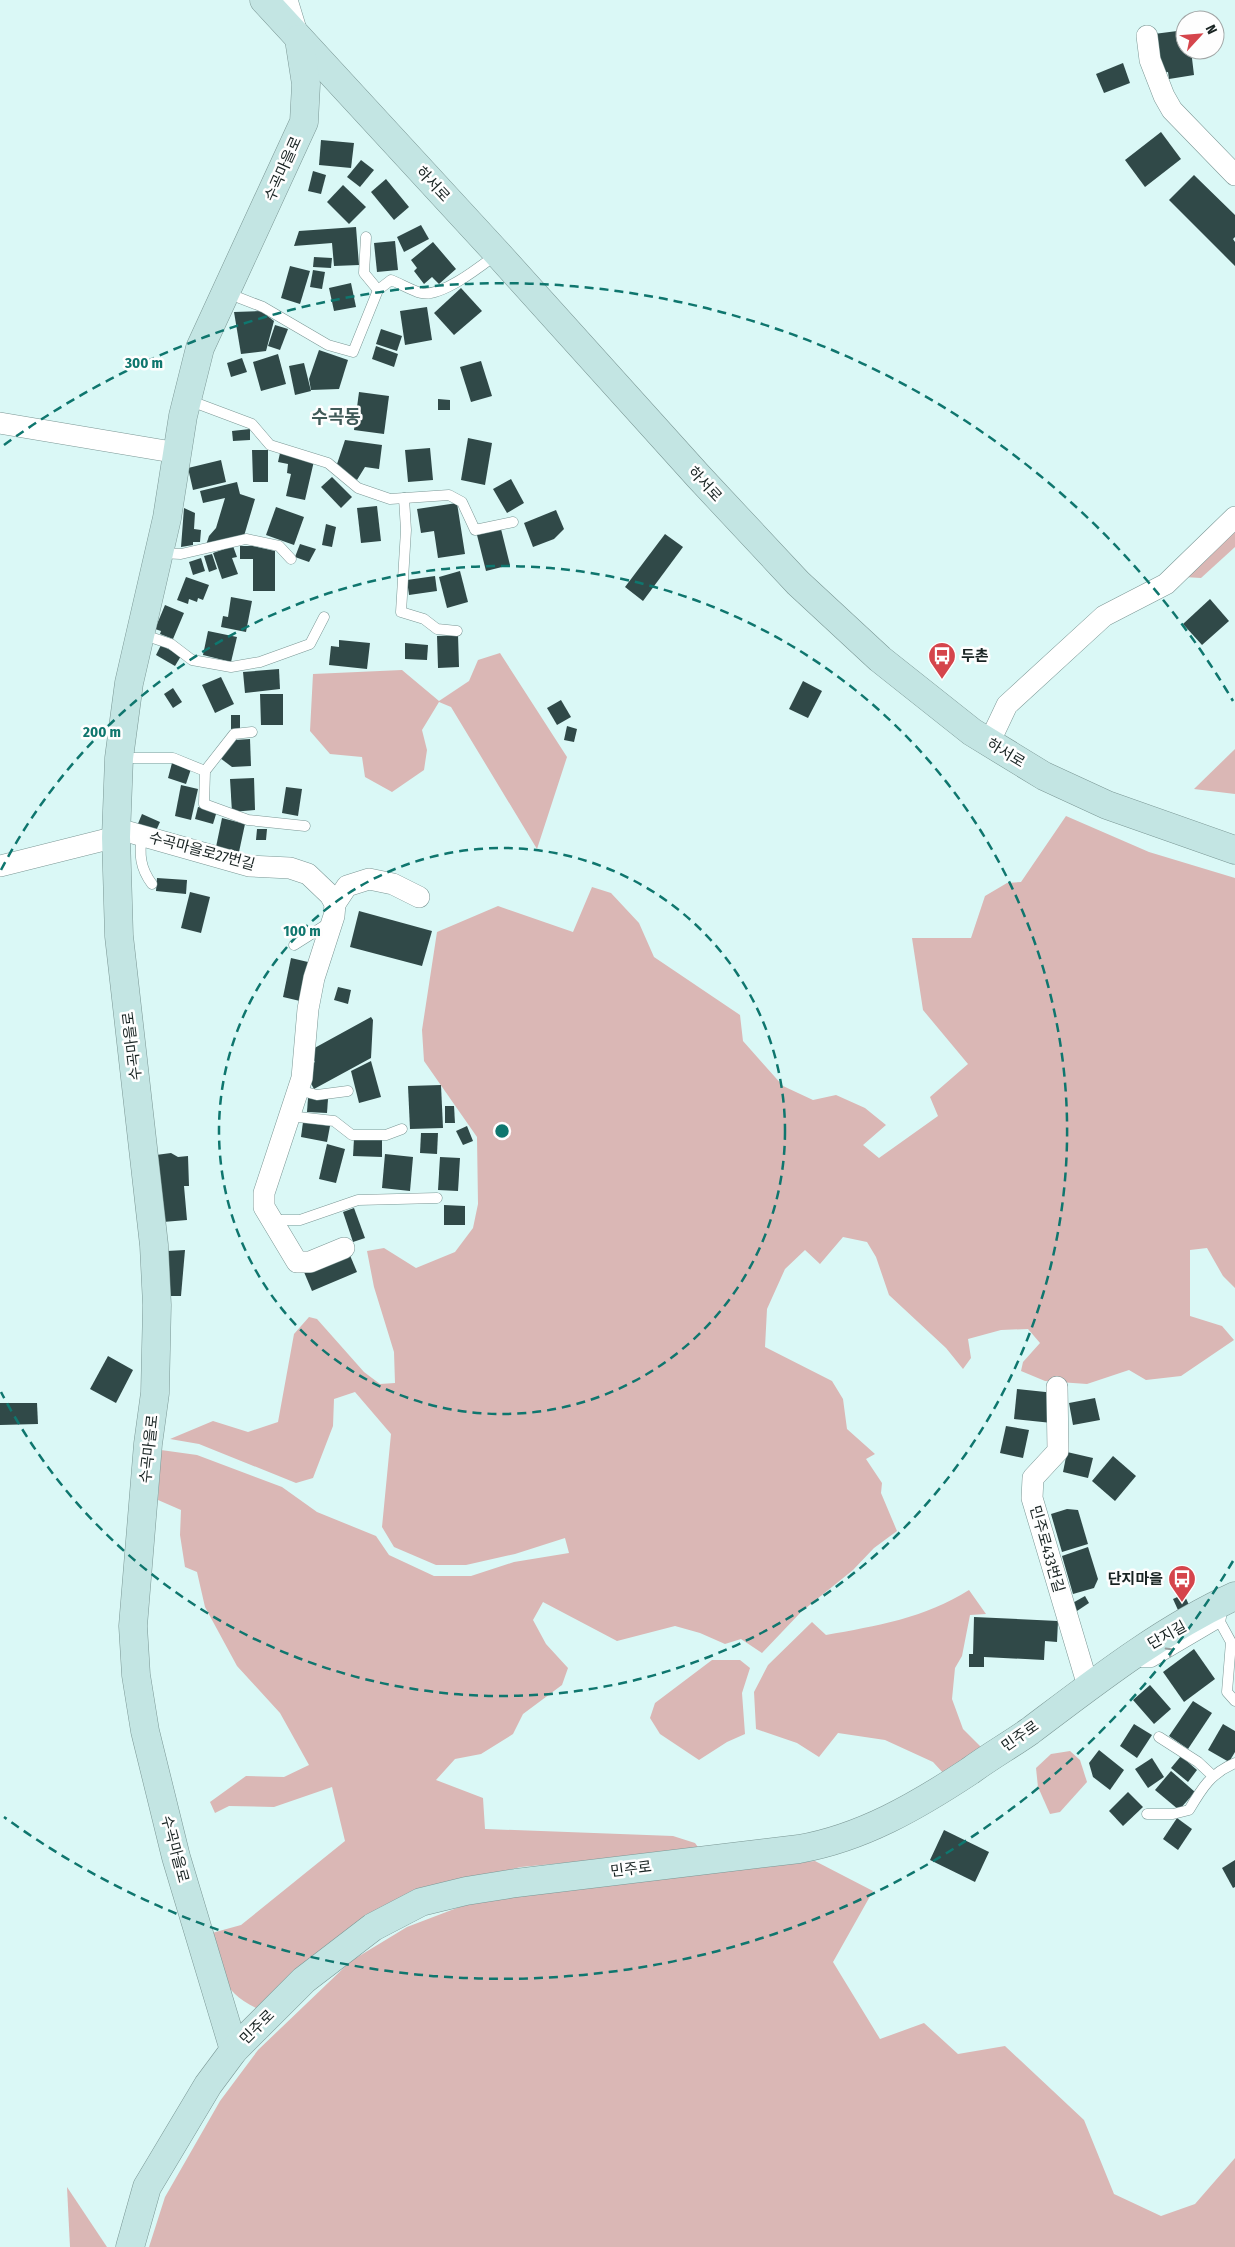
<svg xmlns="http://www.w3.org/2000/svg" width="1235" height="2247" font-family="'Fira Sans Condensed','Noto Sans KR',sans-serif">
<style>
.green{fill:#dab7b5}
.building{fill:#304948}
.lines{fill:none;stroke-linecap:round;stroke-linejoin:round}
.lane-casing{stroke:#7b9795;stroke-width:11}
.street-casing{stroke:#7b9795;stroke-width:22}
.secondary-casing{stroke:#7b9795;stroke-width:29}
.lane{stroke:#fff;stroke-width:10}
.street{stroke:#fff;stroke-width:21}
.secondary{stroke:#c3e5e3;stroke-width:28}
.oneway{stroke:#979c9c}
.ring{fill:none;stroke:#0f766e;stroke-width:2.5;stroke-dasharray:9 6}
.labels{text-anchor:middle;stroke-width:5;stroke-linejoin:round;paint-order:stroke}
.street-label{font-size:15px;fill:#182322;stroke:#fefefe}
.poi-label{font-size:15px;font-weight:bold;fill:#182322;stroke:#fefefe;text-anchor:start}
.quarter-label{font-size:18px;font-weight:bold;fill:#405a58;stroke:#fefefe}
.centre{fill:#0f766e;stroke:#fefefe;stroke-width:2.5}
.ring-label{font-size:15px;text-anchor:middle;font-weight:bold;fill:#0f766e;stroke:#fefefe;stroke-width:5;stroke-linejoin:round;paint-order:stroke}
</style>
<rect width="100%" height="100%" fill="#daf8f6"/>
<g class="green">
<path d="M1235,528V547L1201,578L1184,577Z"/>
<path d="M500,653L567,757L537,849L451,707L439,702L422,730L427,750L424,770L392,792L365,777L362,757L330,754L310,731L313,674L402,670L439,701L469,681L478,660Z"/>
<path d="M1235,749V794L1194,789Z"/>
<path d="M1066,816L1149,852L1235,878V1288L1223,1276L1207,1248L1190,1250V1316L1222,1326L1234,1340L1181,1376L1146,1380L1129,1370L1087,1384L1045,1381L1021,1371L1023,1362L1040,1343L1028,1329L1001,1330L968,1339L971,1358L963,1369L946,1348L889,1295L876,1257L867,1242L843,1237L820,1264L805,1250L785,1269L767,1309L765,1347L832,1381L843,1399L847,1429L875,1454L866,1459L882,1483L881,1493L897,1531L874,1548L853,1570L801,1612L762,1653L741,1639L725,1644L700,1633L675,1626L617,1641L543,1602L533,1620L546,1644L568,1668L562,1685L523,1714L513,1734L481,1754L455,1759L436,1780L483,1798L485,1829L673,1836L695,1843L700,1850L521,1867L422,1889L342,1935L256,2008C219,1990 221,1969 212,1933L241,1925L345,1841L332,1787L274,1807L229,1806L215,1813L210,1802L246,1776L284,1777L309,1765L280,1713L237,1666L205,1607L197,1572L185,1567L180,1535L181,1510L158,1500L161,1450L197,1455L282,1487L317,1512L376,1536L389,1555L434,1576H471L514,1562L569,1553L565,1538L515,1554L466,1565H436L394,1547L382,1527L391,1434L355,1392L334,1399L333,1426L313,1478L296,1483L199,1444L170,1439L213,1421L248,1432L278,1422L294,1334L309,1317L317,1319L364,1372L380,1384L395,1383L394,1352L374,1287L367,1251L384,1248L416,1268L455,1252L473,1228L478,1204L477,1137L424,1061L422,1030L437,932L498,906L573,932L592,887L611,893L639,923L654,957L740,1015L743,1041L783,1086L813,1100L836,1095L865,1108L886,1125L863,1145L879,1158L938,1116L930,1097L968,1064L923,1010L912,938H971L985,896L1007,883L1021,882Z"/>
<path d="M969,1590L986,1614L970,1615L962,1656L955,1668L952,1699L963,1729L982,1748L945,1775L933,1762L885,1740L838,1733L819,1757L797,1743L756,1729L754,1692L768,1665L812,1622L826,1635C876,1626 925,1618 969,1590Z"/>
<path d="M712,1660H740L750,1668L742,1693L745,1734L727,1742L699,1760L660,1734L650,1718L655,1703Z"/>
<path d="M1070,1751L1080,1760L1087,1782L1060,1812L1050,1814L1038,1787L1036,1768L1051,1754Z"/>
<path d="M815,1861L873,1891L833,1962L880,2039L924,2023L958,2054L1005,2046L1084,2120L1114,2194L1161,2216L1195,2204L1235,2158V2247H149L165,2197L220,2101L258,2050L351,1961L407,1927L470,1903L580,1886Z"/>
<path d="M67,2187L107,2247H70Z"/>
</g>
<g class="building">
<path d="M1185,30V50H1191L1194,75L1169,79L1168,72L1160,73L1154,34Z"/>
<path d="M1123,63L1130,83L1104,93L1096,74Z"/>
<path d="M1161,132L1181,159L1145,187L1125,160Z"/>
<path d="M321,140L354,143L351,168L319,165Z"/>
<path d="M361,160L374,170L360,187L347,177Z"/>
<path d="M313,171L326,175L321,194L308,191Z"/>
<path d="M1194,175L1235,215V237L1233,239L1235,242V266L1169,200Z"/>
<path d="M386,179L409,207L394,220L371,192Z"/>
<path d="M343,185L366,207L349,224L327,202Z"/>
<path d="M421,225L429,239L404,252L397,237Z"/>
<path d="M356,227L359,265L334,266L332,243L294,246L299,231Z"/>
<path d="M395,241L398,270L377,272L374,243Z"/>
<path d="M433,242L456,269L439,284L432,277L424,284L414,271L417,268L411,260Z"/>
<path d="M314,257L332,258L331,268L313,267Z"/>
<path d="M290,266L310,271L300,304L281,298Z"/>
<path d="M313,270L325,272L322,289L310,287Z"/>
<path d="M351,283L356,307L334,311L329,288Z"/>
<path d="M461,288L482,311L454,335L434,313Z"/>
<path d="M427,307L432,340L405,345L400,311Z"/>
<path d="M261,311L274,321L266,351L241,354L234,312Z"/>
<path d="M275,325L288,329L280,350L268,346Z"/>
<path d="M381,329L402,336L397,351L376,344Z"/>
<path d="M376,346L398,354L394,367L372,359Z"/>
<path d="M319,350L348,360L339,389L311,390L309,379Z"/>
<path d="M278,354L286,384L261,391L253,362Z"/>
<path d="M242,358L247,372L231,377L227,363Z"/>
<path d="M481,361L492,396L471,402L460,367Z"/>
<path d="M304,363L311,391L295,395L289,366Z"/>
<path d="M359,392L389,396L384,434L354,430Z"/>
<path d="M438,399L450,400V410H438Z"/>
<path d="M250,429V440L233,441L232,431Z"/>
<path d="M468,438L492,443L485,485L461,480Z"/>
<path d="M345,440L382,445L379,469L365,467L357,480L336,467Z"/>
<path d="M430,448L433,480L408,482L405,450Z"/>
<path d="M252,450H268V482H253Z"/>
<path d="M280,453L314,461L305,500L286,496L291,474L287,473L288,464L278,462Z"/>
<path d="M221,460L226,482L193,490L188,468Z"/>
<path d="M332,477L352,497L341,508L321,487Z"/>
<path d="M511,479L524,503L507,513L493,489Z"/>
<path d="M237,482L240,494L255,499L244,536L206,545L209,536L216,528L225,498L203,503L200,491Z"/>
<path d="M457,503L465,554L438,558L434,531L421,533L417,509Z"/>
<path d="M377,506L381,541L361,543L357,508Z"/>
<path d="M276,507L304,517L294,545L266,535Z"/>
<path d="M184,508L195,513L194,529L201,530L200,542H193V545L181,547Z"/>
<path d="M556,510L564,529L554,539L533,547L524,523Z"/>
<path d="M326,524L336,527L332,547L322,545Z"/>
<path d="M501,529L510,565L486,571L477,535Z"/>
<path d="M665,534L683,547L643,601L625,587Z"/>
<path d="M300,544L316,549L309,562L295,557Z"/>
<path d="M233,546L237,557L232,558L238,574L222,579L213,553Z"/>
<path d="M240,546H253L275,551V591H253V559H240Z"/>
<path d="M212,554L217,569L209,572L204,556Z"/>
<path d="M201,558L205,571L193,575L189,562Z"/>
<path d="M460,571L468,602L447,608L439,577Z"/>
<path d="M435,576L437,591L409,595L407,580Z"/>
<path d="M186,577L209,585L203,600L198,598L197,602L189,599L188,604L177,600Z"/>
<path d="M231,597L252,601L246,632L221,627L223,616L228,617Z"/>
<path d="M1210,599L1229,621L1202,645L1183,624Z"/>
<path d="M165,605L184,613L173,639L160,634L161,631L155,629Z"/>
<path d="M208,631L237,637L231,662L203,655Z"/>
<path d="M458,635L459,667L438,668L437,636Z"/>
<path d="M339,640L370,643L367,669L329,665L331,646L339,647Z"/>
<path d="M405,643L428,645L427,660L405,659Z"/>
<path d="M161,645L181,656L175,666L156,655Z"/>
<path d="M279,669L280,689L245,693L243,672Z"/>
<path d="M221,677L234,704L215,713L202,685Z"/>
<path d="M803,681L822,691L808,718L789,709Z"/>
<path d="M173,688L182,702L173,708L164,694Z"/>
<path d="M260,694H283V725H261Z"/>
<path d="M561,700L571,717L557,725L547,708Z"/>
<path d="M231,715H240V728L231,729Z"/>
<path d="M567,726L577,729L574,742L564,740Z"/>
<path d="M250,739L251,766L232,767L220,758L235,740Z"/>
<path d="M172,763L191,769L186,784L168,778Z"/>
<path d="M254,778L255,810L232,812L230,779Z"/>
<path d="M181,785L198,789L191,820L175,816Z"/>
<path d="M286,787L302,789L298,816L282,813Z"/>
<path d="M198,807L217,811L213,824L195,819Z"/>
<path d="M142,814L160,822L155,833L137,826Z"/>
<path d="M222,818L245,824L239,852L216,847Z"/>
<path d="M257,829H267L266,840H256Z"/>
<path d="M157,878L187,880L186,894L156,891Z"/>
<path d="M190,892L210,897L201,933L181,928Z"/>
<path d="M359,911L432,931L422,966L350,947Z"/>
<path d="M291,958L308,962L300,1001L283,997Z"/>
<path d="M338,987L351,990L348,1004L334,1000Z"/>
<path d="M371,1017L373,1020L371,1058L314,1089L309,1080L310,1065L315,1062L309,1051Z"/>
<path d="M371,1061L381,1097L359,1103L351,1071Z"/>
<path d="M441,1085L443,1128L410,1129L408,1086Z"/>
<path d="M308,1098L328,1099L327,1113L307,1112Z"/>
<path d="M445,1106H454L455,1123H445Z"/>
<path d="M303,1122L330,1126L327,1142L301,1137Z"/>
<path d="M467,1126L473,1141L463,1145L456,1131Z"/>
<path d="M421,1133H438L437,1154L420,1153Z"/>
<path d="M354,1139H382V1157L353,1156Z"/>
<path d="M327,1144L345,1149L336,1183L319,1179Z"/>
<path d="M171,1153L178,1157L188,1156L189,1186H184L187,1220L163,1222L156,1155Z"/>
<path d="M385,1154L413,1157L410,1191L382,1188Z"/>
<path d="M440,1157L460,1158L458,1191L438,1190Z"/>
<path d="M444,1205L465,1206V1225H444Z"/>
<path d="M354,1208L365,1238L353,1242L343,1212Z"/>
<path d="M185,1250L181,1296H170L167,1251Z"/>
<path d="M349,1253L357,1272L312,1291L304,1272Z"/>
<path d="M108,1356L133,1370L116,1403L90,1389Z"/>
<path d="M1017,1389L1055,1393L1052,1423L1014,1419Z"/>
<path d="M1095,1398L1100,1420L1073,1425L1069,1403Z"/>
<path d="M0,1403H37L38,1424L0,1425Z"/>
<path d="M1006,1426L1029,1430L1023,1458L1000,1453Z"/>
<path d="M1067,1452L1093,1458L1088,1478L1063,1472Z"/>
<path d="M1113,1456L1136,1476L1115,1501L1092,1481Z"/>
<path d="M1067,1509L1078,1510L1088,1544L1062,1552L1051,1514Z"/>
<path d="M1088,1547L1098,1579L1094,1588L1073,1594L1062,1556Z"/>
<path d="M1184,1594L1189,1605L1178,1610L1173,1599Z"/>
<path d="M1085,1596L1089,1603L1074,1613L1069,1605Z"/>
<path d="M974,1617L1058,1621L1057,1642L1045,1641L1044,1660L984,1657V1667H969V1654H973Z"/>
<path d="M1194,1649L1215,1679L1184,1702L1163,1672Z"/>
<path d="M1150,1685L1171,1709L1154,1724L1133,1700Z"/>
<path d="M1193,1701L1212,1713L1188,1749L1169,1736Z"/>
<path d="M1134,1724L1152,1735L1137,1758L1120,1746Z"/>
<path d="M1223,1724L1235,1731V1752L1229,1762L1208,1750Z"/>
<path d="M1099,1750L1124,1770L1110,1790L1093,1777L1089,1763Z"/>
<path d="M1181,1756L1197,1770L1188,1782L1171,1768Z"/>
<path d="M1152,1758L1164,1777L1148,1788L1135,1769Z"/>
<path d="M1171,1771L1195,1792L1179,1810L1155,1790Z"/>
<path d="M1128,1792L1143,1807L1123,1826L1109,1811Z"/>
<path d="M1177,1818L1192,1829L1178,1850L1163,1839Z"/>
<path d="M944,1830L989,1852L975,1882L930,1860Z"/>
<path d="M1235,1860V1887L1233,1888L1222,1868Z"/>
</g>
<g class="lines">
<defs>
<g id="lane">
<path d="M366,237L364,273L378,290"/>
<path d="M227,293L263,307L328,345L353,352L378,290L391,280C401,284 411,290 421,293C441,298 481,266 497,254"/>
<path d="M188,400L252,424L270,445L328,463L358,488L390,499L449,495L462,502L475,530L513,522"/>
<path d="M404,498L406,530L401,612L424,619L437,629L457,631"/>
<path d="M160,553L181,554L246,539L279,546L291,559"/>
<path d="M141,634L171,644L192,660L231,667L260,662L310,644L324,617"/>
<path d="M252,732L234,734L205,771L204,804L248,820L305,826"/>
<path d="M120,758H173L205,771"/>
<path d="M142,835C139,854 140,868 152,884"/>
<path d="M294,945L324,926L330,927"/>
<path d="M298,1090L317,1095L348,1091"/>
<path d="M289,1116L334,1121L352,1135H386L402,1129"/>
<path d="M272,1220H300L358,1200L437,1198"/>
<path d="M1221,1617L1220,1622L1231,1642L1227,1692L1235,1701"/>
<path d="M1134,1662H1152L1220,1622"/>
<path d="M1159,1737L1198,1762L1213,1776"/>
<path d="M1147,1814H1173L1189,1810C1202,1788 1211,1773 1235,1763"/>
</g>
<g id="street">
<path d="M287,0L298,36"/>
<path d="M1147,36L1150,60L1164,96L1172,110L1235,175"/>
<path d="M0,423L178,453"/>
<path d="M989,743L1007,705L1104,616L1166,584L1235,517"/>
<path d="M0,866L116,837L129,832L249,866L290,868L308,874L330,895L335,904L334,916L314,978L308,1009L302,1078L264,1193V1207L297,1262H310L344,1248"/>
<path d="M335,904L347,886L369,879L393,884L419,897"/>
<path d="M1057,1387L1058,1451L1033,1478L1032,1498L1088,1686"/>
</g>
<g id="secondary">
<path d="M264,0L498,254L699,477L798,583L880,659L972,732L1044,776L1107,805L1235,850"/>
<path d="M234,2050L176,1857L145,1731L136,1675L133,1626L148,1444L155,1393L157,1305L154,1245L119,936L116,837L119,758L129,683L167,518L183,416L200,348L304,122L306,84L299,39"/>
<path d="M130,2247L147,2187L208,2085L234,2050L304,1980L373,1927L421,1902L466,1891L516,1883L799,1849C862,1838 917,1806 970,1771C989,1757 1010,1745 1030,1731C1095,1682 1161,1630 1235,1596"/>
</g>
</defs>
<use href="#lane" class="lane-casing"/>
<use href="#street" class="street-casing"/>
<use href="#secondary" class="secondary-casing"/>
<use href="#lane" class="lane"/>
<use href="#street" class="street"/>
<use href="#secondary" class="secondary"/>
</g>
<defs><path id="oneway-chevron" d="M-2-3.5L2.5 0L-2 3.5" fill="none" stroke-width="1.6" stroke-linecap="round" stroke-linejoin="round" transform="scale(1.25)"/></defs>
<use class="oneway" href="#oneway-chevron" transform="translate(1170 1651) rotate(-30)"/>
<g class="ring">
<circle cx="502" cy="1131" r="283"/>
<path d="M1 870A565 565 0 1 1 1 1392"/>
<path d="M1233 1561A848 848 0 0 1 4 1817M4 445A848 848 0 0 1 1233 701"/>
</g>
<defs>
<symbol id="bus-pin" viewBox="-11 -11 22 30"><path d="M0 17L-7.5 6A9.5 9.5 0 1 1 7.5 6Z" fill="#d5454c" stroke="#fefefe"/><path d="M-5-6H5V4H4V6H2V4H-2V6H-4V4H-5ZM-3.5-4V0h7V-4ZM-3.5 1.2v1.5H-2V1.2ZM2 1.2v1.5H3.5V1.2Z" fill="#fff"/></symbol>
</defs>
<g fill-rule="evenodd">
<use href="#bus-pin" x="926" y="640" width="32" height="43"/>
<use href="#bus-pin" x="1166" y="1563" width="32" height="43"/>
</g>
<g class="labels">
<g class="street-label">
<text transform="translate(283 169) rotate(-66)" y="5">수곡마을로</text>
<text transform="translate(433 184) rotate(47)" y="5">하서로</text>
<text transform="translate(705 484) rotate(47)" y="5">하서로</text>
<text transform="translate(1006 753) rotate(31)" y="5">하서로</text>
<text transform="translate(202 851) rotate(15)" y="5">수곡마을로27번길</text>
<text transform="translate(132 1046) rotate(-97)" y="5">수곡마을로</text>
<text transform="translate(149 1449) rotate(-84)" y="5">수곡마을로</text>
<text transform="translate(1047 1549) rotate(74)" y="5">민주로433번길</text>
<text transform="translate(1167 1635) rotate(-29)" y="5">단지길</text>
<text transform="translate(1020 1736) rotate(-35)" y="5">민주로</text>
<text transform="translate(175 1849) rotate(75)" y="5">수곡마을로</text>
<text transform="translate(631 1869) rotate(-7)" y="5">민주로</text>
<text transform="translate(257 2027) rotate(-45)" y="5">민주로</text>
</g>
<g class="poi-label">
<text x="961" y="661">두촌</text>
<text x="1163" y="1584" text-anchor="end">단지마을</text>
</g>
<g class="quarter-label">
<text x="336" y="423">수곡동</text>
</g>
</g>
<circle cx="502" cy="1131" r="8" class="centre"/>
<g class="ring-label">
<text x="144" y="368">300 m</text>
<text x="102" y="737">200 m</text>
<text x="302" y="936">100 m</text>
</g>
<g transform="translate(1200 35) rotate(64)"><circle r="24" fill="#fefefe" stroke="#a2a6a6"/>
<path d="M0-4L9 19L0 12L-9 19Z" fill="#d5454c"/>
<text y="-8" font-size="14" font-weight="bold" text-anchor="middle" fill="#182322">N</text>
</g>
</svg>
